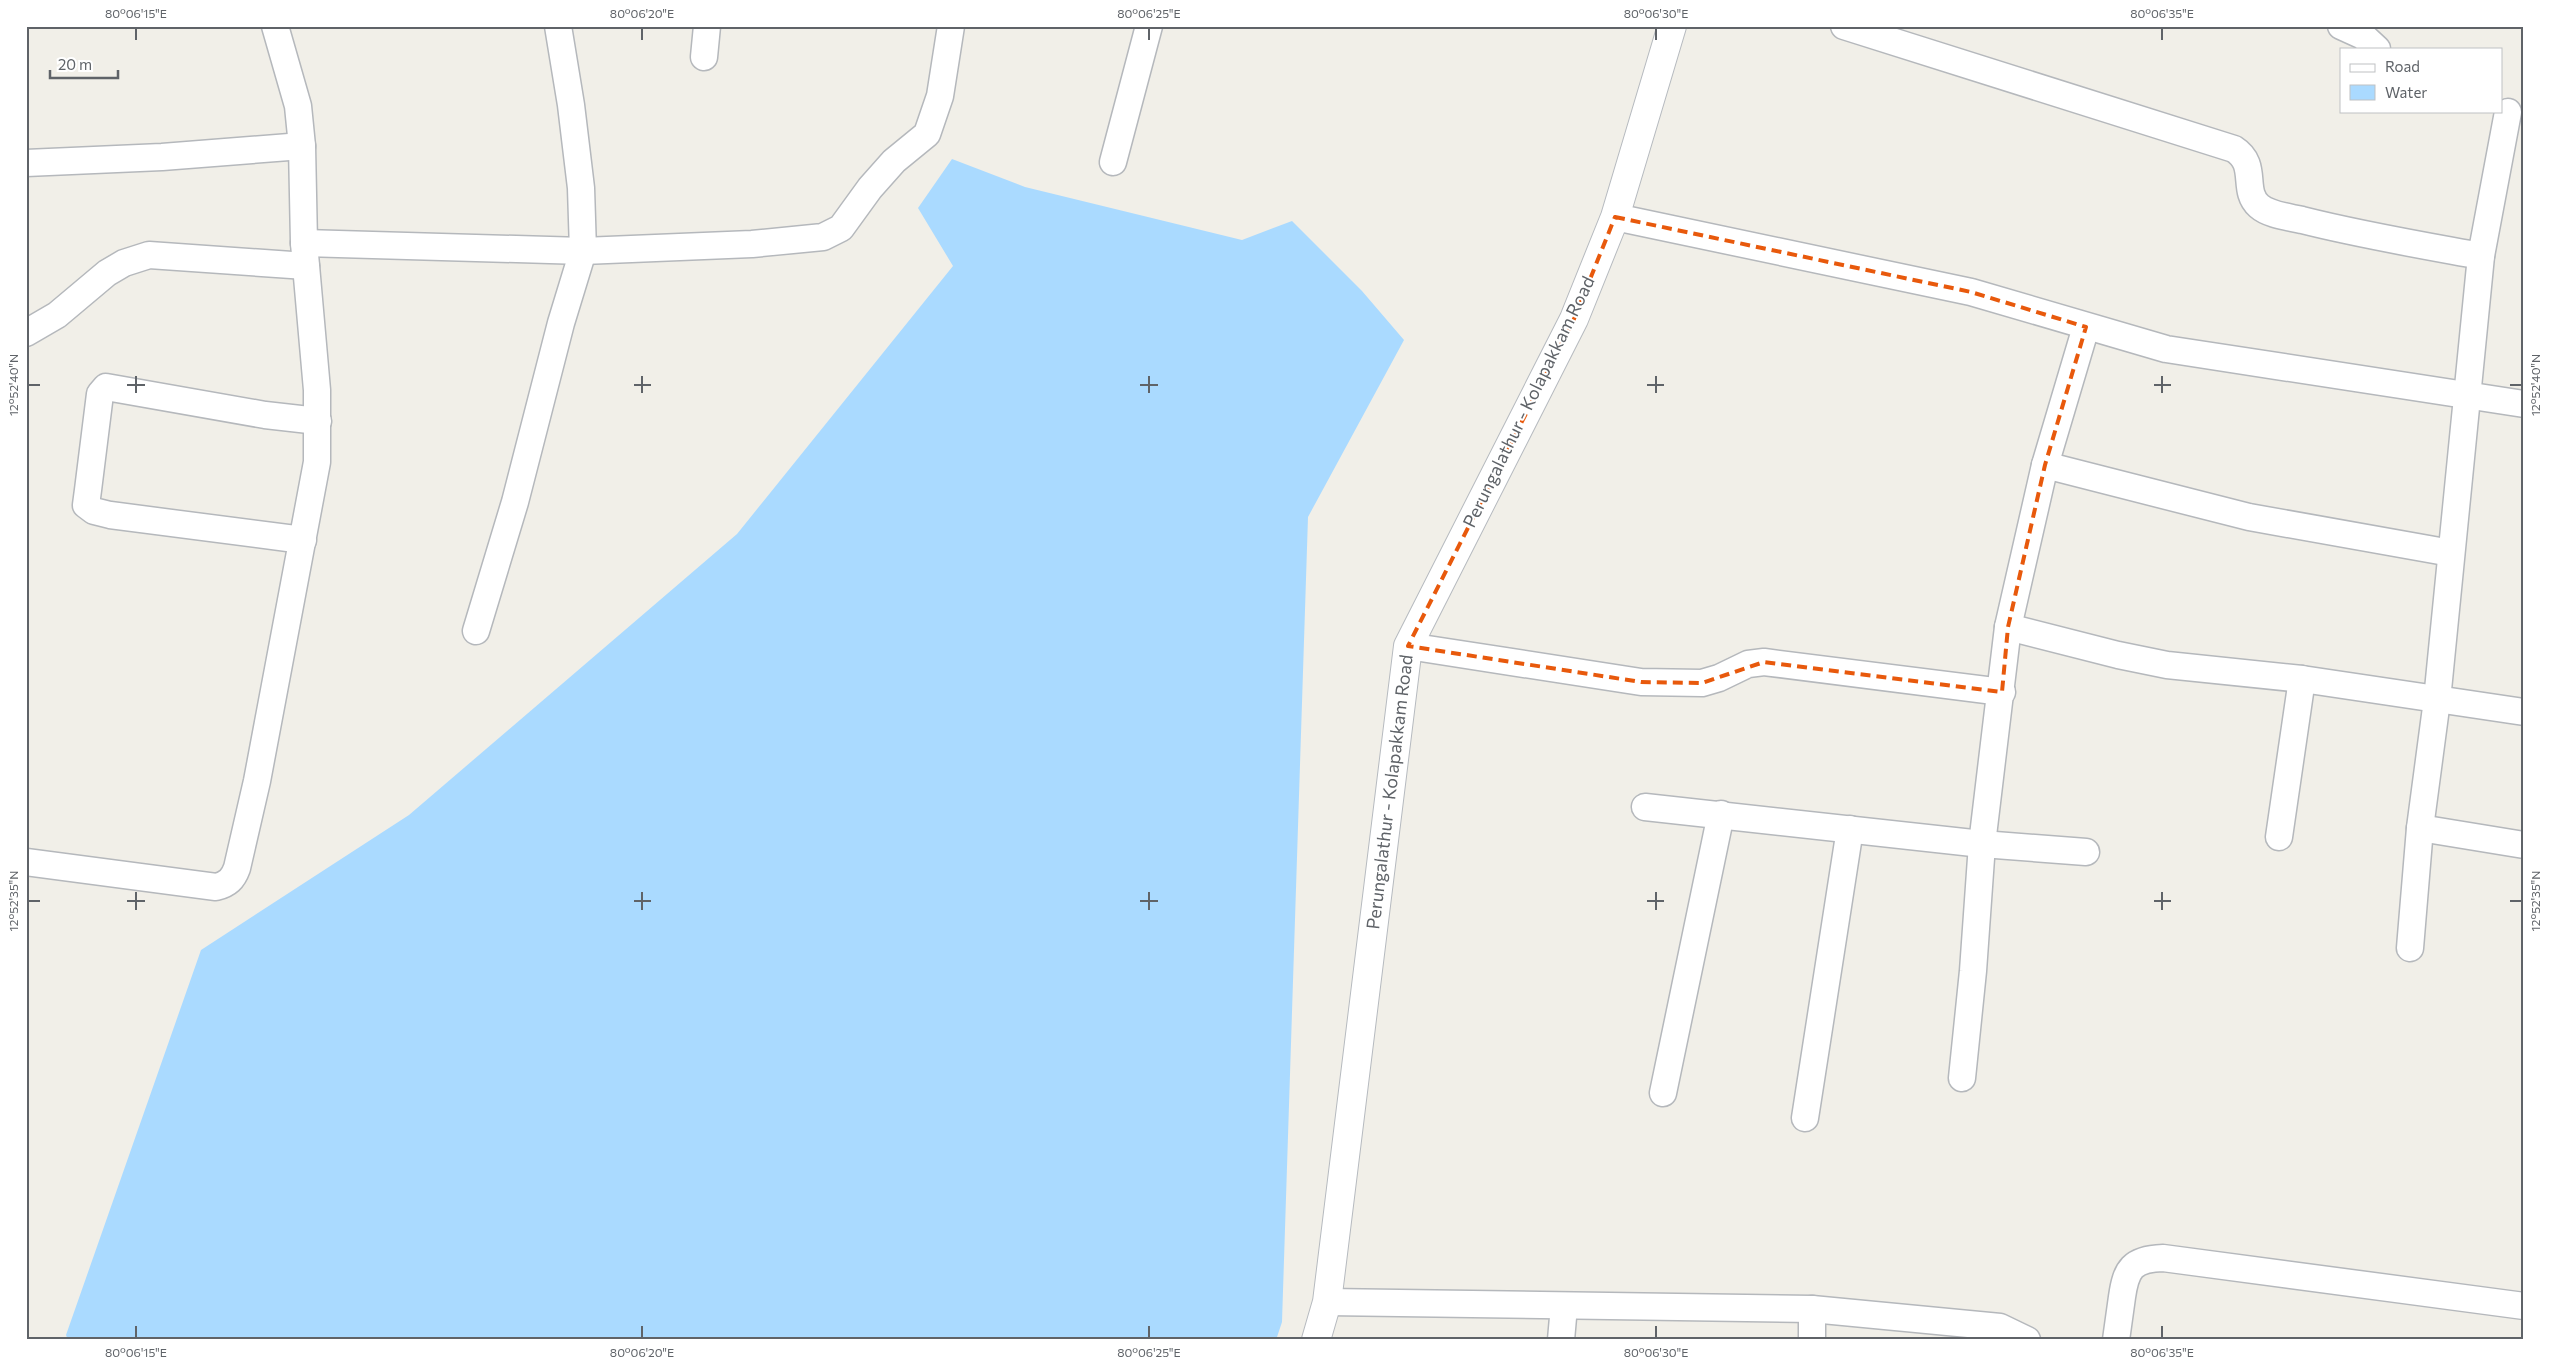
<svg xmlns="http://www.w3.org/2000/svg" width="2550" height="1366" font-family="Commissioner,sans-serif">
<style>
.water{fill:#aadaff}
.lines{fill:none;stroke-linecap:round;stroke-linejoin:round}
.street-casing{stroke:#b5b8bc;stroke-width:29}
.secondary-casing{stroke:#b6babf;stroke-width:30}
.street{stroke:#fff;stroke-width:26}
.secondary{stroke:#fff;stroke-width:28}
.marked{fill:none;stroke:#e8590c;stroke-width:4;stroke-dasharray:10 6;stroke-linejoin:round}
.ticks{fill:none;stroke:#5f6368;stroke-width:2}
.labels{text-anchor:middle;stroke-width:4;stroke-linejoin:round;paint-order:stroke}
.street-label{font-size:18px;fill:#5f6368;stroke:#fff}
.neatline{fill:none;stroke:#5f6368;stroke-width:2}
.ticks-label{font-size:12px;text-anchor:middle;fill:#5f6368}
</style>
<rect width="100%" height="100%" fill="#f1efe8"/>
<path class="water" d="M952,159L1025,187L1242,240L1292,221L1362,291L1404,340L1308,517L1282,1322L1276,1340H68L66,1335L201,950L409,815L737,534L953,266L918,208Z"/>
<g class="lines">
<defs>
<g id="street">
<path d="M1844,26L2234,149C2259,165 2241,190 2259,206C2269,215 2289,217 2302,220C2361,235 2421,245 2481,256"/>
<path d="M2341,26L2363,36L2377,49"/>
<path d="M704,57L707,26"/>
<path d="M1113,162L1149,26"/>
<path d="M26,163L162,157L302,146"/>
<path d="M1615,217L1971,292L2166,349L2524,404"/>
<path d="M304,243L583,251L752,244L823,237L841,228L870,188L894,161L927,134L940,96L951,26"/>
<path d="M26,333L57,315L107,273L124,263L149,255L306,266"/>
<path d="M2045,465L2249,517L2451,553"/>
<path d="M303,540L110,515L94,511L86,505L88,490L100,394L106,387L265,415L318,421"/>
<path d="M2008,627L2118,655L2167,665L2302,679L2524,712"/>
<path d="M476,631L515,502L561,323L583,251L581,188L571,105L558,26"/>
<path d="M1408,646L1641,682L1702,683L1719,678L1748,664L1764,662L2002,692"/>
<path d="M1645,807L1982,844L2086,852"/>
<path d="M2420,828L2524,845"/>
<path d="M2279,837L2302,679"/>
<path d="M26,862L216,887C228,884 233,879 237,868L257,781L317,462V390L304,243L302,146L298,106L275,26"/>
<path d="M2410,948L2420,828L2437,700L2481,256L2508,112"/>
<path d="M1962,1078L1973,971L1982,844L2008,627L2045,465L2086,327"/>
<path d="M1663,1093L1721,814"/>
<path d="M1805,1118L1850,829"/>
<path d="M1327,1302L1812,1309L2000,1327L2027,1340"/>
<path d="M1561,1340L1564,1306"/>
<path d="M1812,1340V1309"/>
<path d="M2116,1340C2118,1326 2120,1312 2122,1297C2126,1269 2132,1259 2163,1258L2524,1306"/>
</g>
<path id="secondary" d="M1316,1340L1327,1302L1408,646L1574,319L1615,217L1672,26"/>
</defs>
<use href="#street" class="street-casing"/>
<use href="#secondary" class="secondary-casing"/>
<use href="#street" class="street"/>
<use href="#secondary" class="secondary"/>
</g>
<path class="marked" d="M1615,217L1971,292L2086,327L2045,465L2008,627L2002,692L1764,662L1702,683L1641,682L1408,646L1574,319Z"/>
<path class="ticks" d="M136,28V40M642,28V40M1149,28V40M1656,28V40M2162,28V40M136,376V393M642,376V393M1149,376V393M1656,376V393M2162,376V393M28,385H40M127,385H145M634,385H651M1140,385H1158M1647,385H1664M2154,385H2171M2510,385H2522M136,892V910M642,892V910M1149,892V910M1656,892V910M2162,892V910M28,901H40M127,901H145M634,901H651M1140,901H1158M1647,901H1664M2154,901H2171M2510,901H2522M136,1326V1338M642,1326V1338M1149,1326V1338M1656,1326V1338M2162,1326V1338"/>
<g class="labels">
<g class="street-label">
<text transform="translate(1529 402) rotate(-64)" y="6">Perungalathur - Kolapakkam Road</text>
<text transform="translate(1390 792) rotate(-83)" y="6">Perungalathur - Kolapakkam Road</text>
</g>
</g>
<rect width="2550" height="1366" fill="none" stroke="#ffffff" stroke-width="55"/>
<rect x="2340" y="48" width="162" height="65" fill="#ffffff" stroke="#bfc1c3"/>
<rect x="2350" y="64" width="25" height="8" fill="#ffffff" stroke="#bfc1c3"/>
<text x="2385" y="72" font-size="15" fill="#5f6368">Road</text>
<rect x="2350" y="85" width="25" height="15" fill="#aadaff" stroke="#bfc1c3"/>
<text x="2385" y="98" font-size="15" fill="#5f6368">Water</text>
<path d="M50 70v8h68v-8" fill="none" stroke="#5f6368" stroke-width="2.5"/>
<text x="58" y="70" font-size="15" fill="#5f6368" stroke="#ffffff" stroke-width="4" paint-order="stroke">20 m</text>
<rect x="28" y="28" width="2494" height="1310" class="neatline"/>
<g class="ticks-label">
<text x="136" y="18">80°06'15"E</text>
<text x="642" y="18">80°06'20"E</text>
<text x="1149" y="18">80°06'25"E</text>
<text x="1656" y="18">80°06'30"E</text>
<text x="2162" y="18">80°06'35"E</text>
<text transform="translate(14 385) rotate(-90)" y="4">12°52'40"N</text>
<text transform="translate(2536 385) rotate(-90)" y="4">12°52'40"N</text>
<text transform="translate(14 901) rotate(-90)" y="4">12°52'35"N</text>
<text transform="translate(2536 901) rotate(-90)" y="4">12°52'35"N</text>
<text x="136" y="1357">80°06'15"E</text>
<text x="642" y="1357">80°06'20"E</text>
<text x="1149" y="1357">80°06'25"E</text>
<text x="1656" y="1357">80°06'30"E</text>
<text x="2162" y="1357">80°06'35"E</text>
</g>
</svg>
